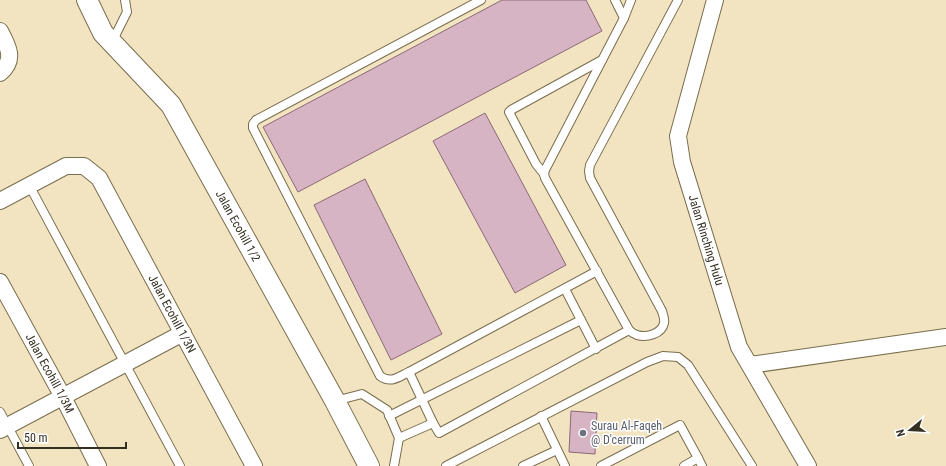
<svg xmlns="http://www.w3.org/2000/svg" width="946" height="466" font-family="'Roboto Condensed',sans-serif">
<style>
.building{fill:#d6b4c3;stroke:#8b6878}
.lines{fill:none;stroke-linecap:round;stroke-linejoin:round}
.service-casing{stroke:#796d4d;stroke-width:10}
.minor-casing{stroke:#796d4d;stroke-width:18}
.tertiary-casing{stroke:#796d4d;stroke-width:22}
.service{stroke:#fff;stroke-width:8}
.minor{stroke:#fff;stroke-width:16}
.tertiary{stroke:#fff;stroke-width:20}
.worship-dot{fill:#6b7280;stroke:#fff;stroke-width:1.5}
.labels{text-anchor:middle;stroke-width:3;stroke-linejoin:round;paint-order:stroke}
.street-label{font-size:12px;fill:#342f21;stroke:#fff}
.worship-label{font-size:12px;fill:#5b616d;stroke:#fff;text-anchor:start}
</style>
<rect width="100%" height="100%" fill="#f2e4c0"/>
<g class="building">
<path d="M502,0H586L602,31L298,192L263,127Z"/>
<path d="M485,113L566,265L515,293L433,141Z"/>
<path d="M365,179L442,334L391,360L314,205Z"/>
<path d="M571,411L597,413L595,454L569,452Z"/>
</g>
<g class="lines">
<defs>
<g id="service">
<path d="M481,0L256,120L253,124V128L380,376C391,384 398,377 409,372L597,271"/>
<path d="M624,18L631,0"/>
<path d="M112,42L127,12L125,0"/>
<path d="M602,60L511,110L509,112L536,164L544,174L545,178L629,330C631,332 634,334 637,335C646,338 662,334 664,323C665,319 663,315 662,311L590,178L589,171L590,165L678,0"/>
<path d="M544,174L545,170L624,18L615,0"/>
<path d="M29,185L180,466"/>
<path d="M565,289L596,349"/>
<path d="M409,372L433,423"/>
<path d="M335,401L362,394L387,410L399,438L394,466"/>
<path d="M0,412L29,466"/>
<path d="M389,416L581,320"/>
<path d="M541,416L565,466"/>
<path d="M399,438L433,423L439,433L629,330"/>
<path d="M446,466L647,362L663,356L678,357L688,365L752,466"/>
<path d="M523,466L557,450"/>
<path d="M601,466L680,425L698,458"/>
<path d="M684,466L698,458L702,466"/>
</g>
<g id="minor">
<path id="s1" d="M715,0L678,136L682,162L739,347L808,466"/>
<path d="M0,31C8,46 16,60 0,73"/>
<path id="s2" d="M0,201L66,166H84L99,178L254,466"/>
<path id="s3" d="M0,282L63,397L98,466"/>
<path d="M750,365L946,337"/>
<path d="M0,430L183,333"/>
</g>
<g id="tertiary">
<path id="s4" d="M87,0L103,33L171,105L335,401L369,466"/>
</g>
</defs>
<use href="#service" class="service-casing"/>
<use href="#minor" class="minor-casing"/>
<use href="#tertiary" class="tertiary-casing"/>
<use href="#service" class="service"/>
<use href="#minor" class="minor"/>
<use href="#tertiary" class="tertiary"/>
</g>
<circle class="worship-dot" cx="583" cy="433" r="4"/>
<g class="labels">
<g class="street-label">
<text dy="4" stroke="none"><textPath href="#s4" startOffset="274">Jalan Ecohill 1/2</textPath></text>
<text dy="4" stroke="none"><textPath href="#s1" startOffset="249">Jalan Rinching Hulu</textPath></text>
<text dy="4" stroke="none"><textPath href="#s2" startOffset="266">Jalan Ecohill 1/3N</textPath></text>
<text dy="4" stroke="none"><textPath href="#s3" startOffset="104">Jalan Ecohill 1/3M</textPath></text>
</g>
<g class="worship-label">
<text x="591" y="430">Surau Al-Faqeh<tspan x="591" dy="14">@ D'cerrum</tspan></text>
</g>
</g>
<g transform="translate(910 430) rotate(252)" stroke="#ffffff" stroke-width="3" paint-order="stroke">
<path d="M0-3L7 15L0 10L-7 15Z" fill="#342f21"/>
<text y="-6" font-size="11" font-weight="bold" text-anchor="middle" fill="#342f21">N</text>
</g>
<path d="M18 442v6h108v-6" fill="none" stroke="#342f21" stroke-width="2"/>
<text x="24" y="442" font-size="12" fill="#342f21" stroke="#ffffff" stroke-width="3" paint-order="stroke">50 m</text>
</svg>
